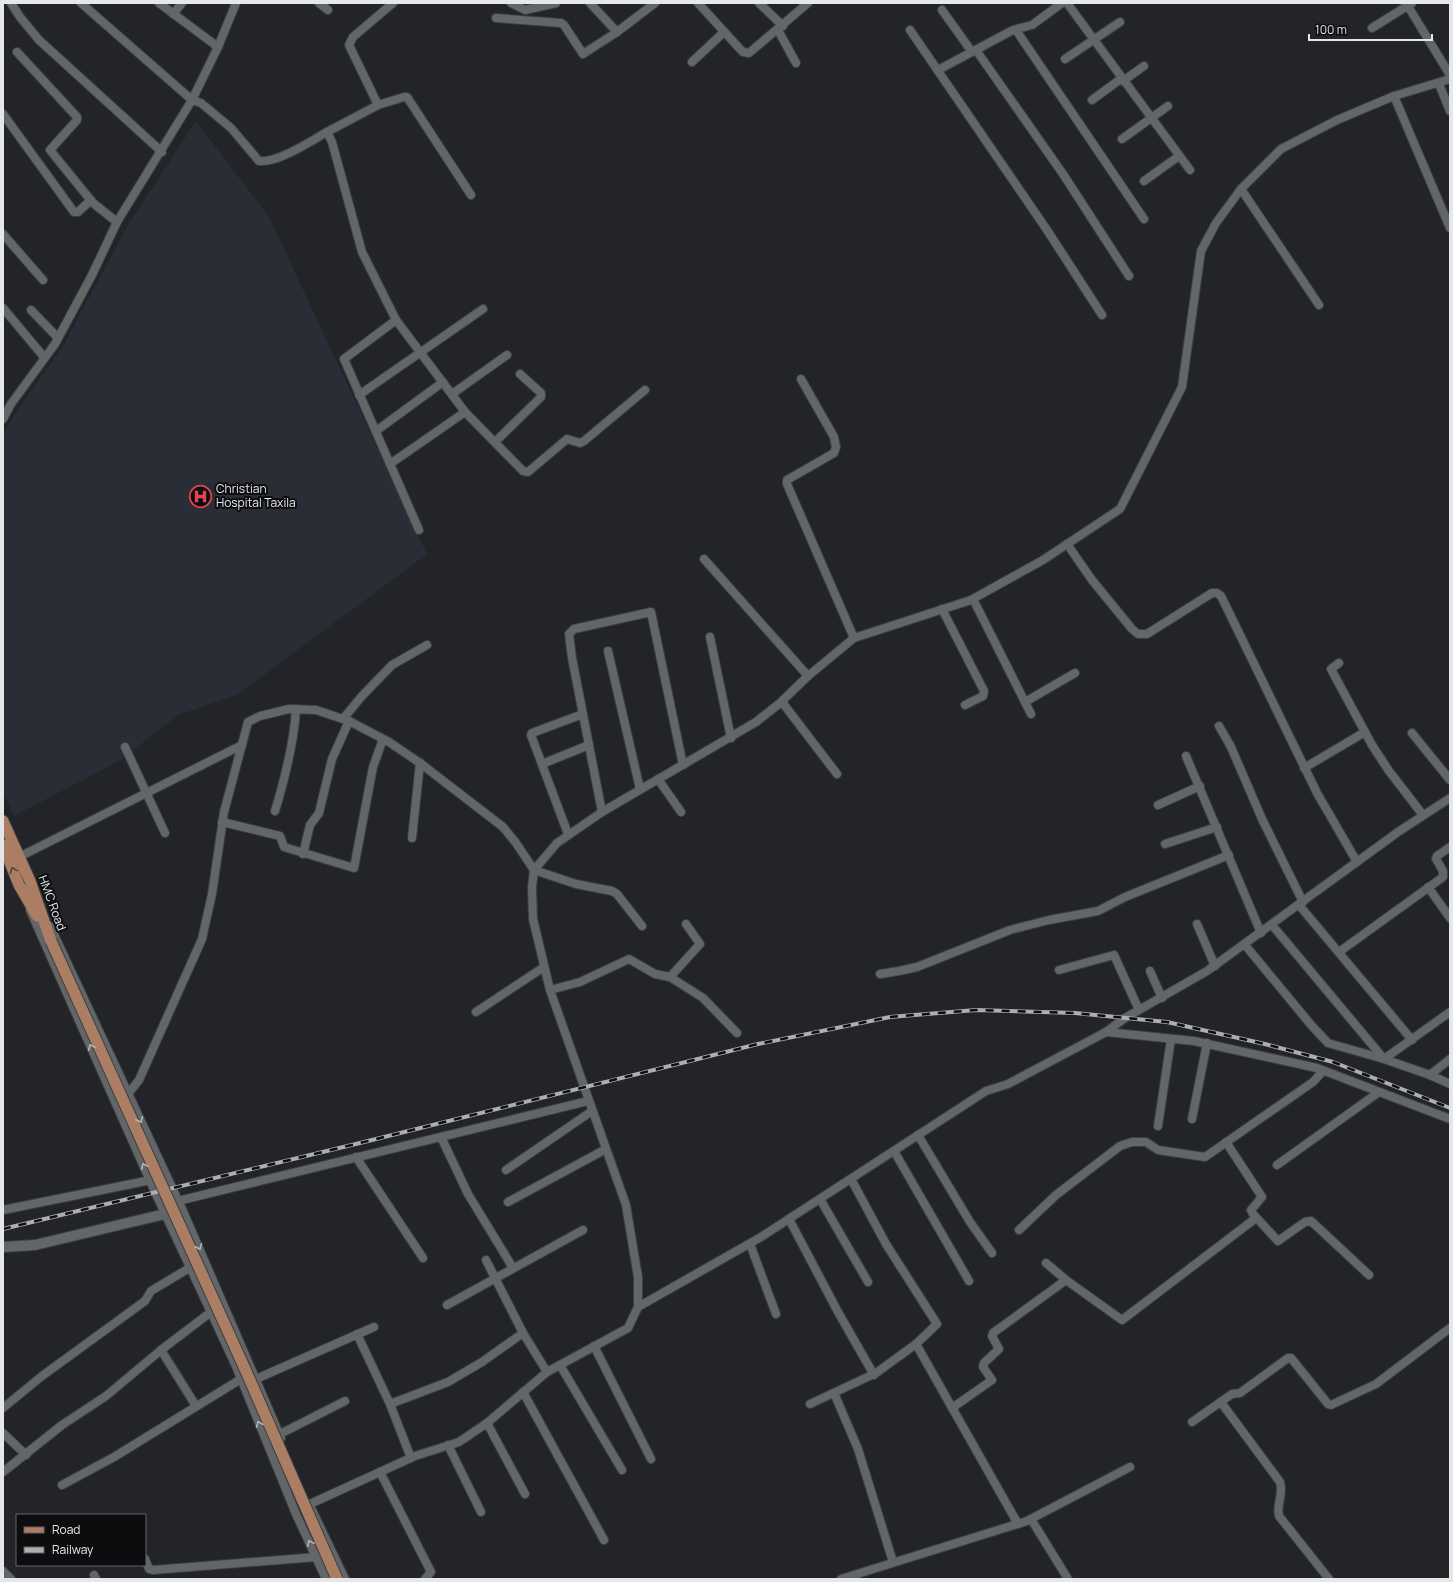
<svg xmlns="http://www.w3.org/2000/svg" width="1453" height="1582" font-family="Manrope,sans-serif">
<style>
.built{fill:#292e36}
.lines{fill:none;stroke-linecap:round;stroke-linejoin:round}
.minor-casing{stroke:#3c3e40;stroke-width:10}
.tertiary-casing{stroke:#3c3e40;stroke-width:12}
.primary-casing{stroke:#3c3e40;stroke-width:13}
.minor{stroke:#636669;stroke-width:8}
.tertiary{stroke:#636669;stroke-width:10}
.primary{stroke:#ab7e64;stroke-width:11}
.rail-casing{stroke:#adaeb0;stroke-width:4}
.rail{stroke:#0d0d0f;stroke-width:2.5;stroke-dasharray:8;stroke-linecap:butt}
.primary-bridge-casing{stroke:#3c3e40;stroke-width:13;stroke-linecap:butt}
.primary-bridge{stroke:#ab7e64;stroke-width:11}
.oneway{stroke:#544035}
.oneway2{stroke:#b2b3b6}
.labels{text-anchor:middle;stroke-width:4;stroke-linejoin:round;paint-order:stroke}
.poi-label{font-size:12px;fill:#e6e7e9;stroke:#0d0d0f;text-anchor:start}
.street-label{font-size:12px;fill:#e6e7e9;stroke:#0d0d0f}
</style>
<rect width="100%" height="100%" fill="#222427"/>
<path class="built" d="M196,121L269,217L427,554L237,695L178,715L121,760L14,816L3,793V437L8,424L63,346L129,223Z"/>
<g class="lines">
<defs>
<g id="minor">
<path d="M11,3L20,17L39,40L162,152"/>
<path d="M81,3L192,100L201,103L231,128L259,161C278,163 311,141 327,132L332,142L362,252L396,320L465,412L523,471L528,472L567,439L580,443L584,441L645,390"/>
<path d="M159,3L218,47"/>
<path d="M319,3L328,10"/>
<path d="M511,3L525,10L556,3"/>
<path d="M590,3L617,32L655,3"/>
<path d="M698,3L740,49L743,52L749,53L808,3"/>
<path d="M759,3L783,26"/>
<path d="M1067,3L1190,170"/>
<path d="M1406,3L1450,75"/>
<path d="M942,10L972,52"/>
<path d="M173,14L182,3"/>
<path d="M496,18L561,23L564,25L583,54L617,32"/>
<path d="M1372,28L1412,3"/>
<path d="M778,30L796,63"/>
<path d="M910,30L1047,230L1102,315"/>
<path d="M1016,30L1144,219"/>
<path d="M976,50L1063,174L1129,276"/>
<path d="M17,52L77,117V120L50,150L93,203L117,222"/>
<path d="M1065,59L1120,22"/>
<path d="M692,62L724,32"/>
<path d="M938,70L1013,30L1032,25L1062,3"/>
<path d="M1123,81L1144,66"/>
<path d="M1439,84L1450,111"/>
<path d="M1394,96L1450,228"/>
<path d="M1092,100L1122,78"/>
<path d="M378,105L349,45L353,37L393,3"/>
<path d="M3,114L74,212H78L91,200"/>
<path d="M327,132L378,105L404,97H407L471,195"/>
<path d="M1122,139L1168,106"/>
<path d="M1144,181L1179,156"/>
<path d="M1241,189L1319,305"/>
<path d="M3,234L43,280"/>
<path d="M3,308L44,357"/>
<path d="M31,310L58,338"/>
<path d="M396,320L344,359L419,530"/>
<path d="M801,379L834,437L836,447L834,453L787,480V484L854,638"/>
<path d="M452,394L507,355"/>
<path d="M359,395L483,309"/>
<path d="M3,419L11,404L55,344L92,275L117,222L192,100L218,47L236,3"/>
<path d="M376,431L443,382"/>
<path d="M495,442L541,397V393L520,374"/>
<path d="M390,464L465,412"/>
<path d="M1067,544L1092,580L1132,629L1138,634H1147L1212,593H1217L1221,596L1317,793L1357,862"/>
<path d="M704,559L808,676"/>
<path d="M973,599L1031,714"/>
<path d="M942,609L984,691L983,696L965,705"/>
<path d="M710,637L731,738"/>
<path d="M608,651L640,789"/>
<path d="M1339,663L1331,669L1372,745L1389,771L1423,815"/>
<path d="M782,702L837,774"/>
<path d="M1025,702L1075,673"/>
<path d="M343,719L362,696L392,665L427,645"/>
<path d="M1219,726L1231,747L1262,819L1303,902"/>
<path d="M1412,733L1450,780"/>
<path d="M125,747L165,833"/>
<path d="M1186,756L1261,933"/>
<path d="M542,764L589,745"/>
<path d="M1304,768L1365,732"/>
<path d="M658,779L681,812"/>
<path d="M1158,805L1200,786"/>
<path d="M275,811C285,778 294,744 296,709"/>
<path d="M602,812L572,658L569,634L574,629L651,612L683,765"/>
<path d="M222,822L280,836L284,847L354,868L373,767L383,739"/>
<path d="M568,834L531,735L532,733L583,714"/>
<path d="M412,838L420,763"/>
<path d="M1165,844L1217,827"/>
<path d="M303,854L310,825L319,813L332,759L349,721"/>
<path d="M19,857L242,745"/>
<path d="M1428,887L1450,918"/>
<path d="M1299,905L1412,1040"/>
<path d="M30,910L155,1192L235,1364L296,1514L326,1579"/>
<path d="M1197,924L1215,966"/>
<path d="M1272,925L1384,1059L1430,1075L1450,1084"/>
<path d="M50,926L183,1211L281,1438"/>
<path d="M1245,945L1312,1026L1328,1043L1384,1059L1450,1012"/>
<path d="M1339,952L1443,877V871L1436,859L1437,856L1450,847"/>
<path d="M1059,970L1114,955L1139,1010"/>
<path d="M1150,971L1162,998"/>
<path d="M880,974L899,971L917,967L1010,930L1049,920L1098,911L1125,897L1229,855"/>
<path d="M670,977L700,944L686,924"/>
<path d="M550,990L580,982L629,959L655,974L670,977L703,998L737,1033"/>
<path d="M476,1012L544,967"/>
<path d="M1106,1032L1194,1041L1317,1068L1450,1119"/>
<path d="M1430,1075L1450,1059"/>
<path d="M128,1094L139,1080L202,939L212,894L224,812L248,722L260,716L289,709L316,710L349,721L389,742L420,763L503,827L516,843L534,870L576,884L612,891L617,894L642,926"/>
<path d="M1192,1119L1207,1043"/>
<path d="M1158,1126L1171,1039"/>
<path d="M918,1135L970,1222L992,1253"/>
<path d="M441,1137L468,1194L513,1268"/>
<path d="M1226,1142L1262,1197L1251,1210L1253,1214L1278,1241L1305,1222L1311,1221L1369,1275"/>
<path d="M894,1151L969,1281"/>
<path d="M356,1157L423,1258"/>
<path d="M1277,1165L1379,1092"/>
<path d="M506,1170L592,1111"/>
<path d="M820,1199L868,1282"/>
<path d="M178,1201L588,1101"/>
<path d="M508,1202L606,1149"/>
<path d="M3,1210L151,1180"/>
<path d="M789,1219L838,1312L874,1375"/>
<path d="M1019,1230L1056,1195L1120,1146L1132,1142H1146L1158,1150L1205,1157L1313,1082L1323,1071"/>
<path d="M750,1244L776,1314"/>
<path d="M486,1260L523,1333L547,1372"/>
<path d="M1046,1263L1066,1280L1122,1320L1256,1218"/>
<path d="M447,1305L583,1230"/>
<path d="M638,1307V1277L626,1205L550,990L533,919L532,887L534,870L557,843L602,812L756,722L780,703L808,676L854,638L971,600L1043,560L1120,509L1182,387L1201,251L1216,223L1241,189L1281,149L1337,120L1394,96L1450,79"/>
<path d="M357,1334L390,1404L411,1458"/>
<path d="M916,1344L1018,1524"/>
<path d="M594,1346L651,1459"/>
<path d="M161,1350L196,1406"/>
<path d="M560,1365L622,1470"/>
<path d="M256,1379L374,1327"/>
<path d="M523,1392L604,1540"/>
<path d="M834,1393L858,1449L893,1562"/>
<path d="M390,1404L448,1382L482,1362L523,1333"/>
<path d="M810,1404L876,1373L916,1344L937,1324L886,1244L851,1179"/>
<path d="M1223,1405L1280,1482C1284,1496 1276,1502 1279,1516L1329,1579"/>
<path d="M3,1408L42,1376L145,1301L151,1291L191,1267"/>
<path d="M952,1408L992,1380L983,1367L984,1363L999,1349L992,1336L993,1333L1066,1280"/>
<path d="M1192,1422L1232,1394L1240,1393L1288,1358H1291L1328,1404L1331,1405L1376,1384L1450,1328"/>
<path d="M487,1423L525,1494"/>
<path d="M3,1433L26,1455"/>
<path d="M280,1434L345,1401"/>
<path d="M448,1445L481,1512"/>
<path d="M3,1472L62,1425L106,1396L161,1350L211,1312"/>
<path d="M380,1472L431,1572L425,1579"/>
<path d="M62,1485L114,1457L241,1379"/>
<path d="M310,1504L415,1456L459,1442L487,1423L547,1372L628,1328L638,1307L761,1237L986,1091L1008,1084L1106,1032L1125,1018L1207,971L1398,832L1450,798"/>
<path d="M312,1510L345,1579"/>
<path d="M1031,1519L1068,1579"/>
<path d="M145,1559L149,1569L153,1570L317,1557"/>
<path d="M3,1571L11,1579"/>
<path d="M94,1575L96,1579"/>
<path d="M841,1579L1027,1521L1130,1467"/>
</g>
<path id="tertiary" d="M3,1247L35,1245L165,1214"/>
<g id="primary">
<path d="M3,821L30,881L51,941"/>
<path d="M3,845L19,885L37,916"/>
</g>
</defs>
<use href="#minor" class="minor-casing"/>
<use href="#tertiary" class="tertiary-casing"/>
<use href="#primary" class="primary-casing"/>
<use href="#minor" class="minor"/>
<use href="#tertiary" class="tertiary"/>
<use href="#primary" class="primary"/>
<defs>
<path id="rail" d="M3,1229L360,1143L758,1044L890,1017L976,1010L1075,1013L1167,1022L1265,1044L1333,1062L1450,1108"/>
</defs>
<use href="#rail" class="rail-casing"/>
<use href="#rail" class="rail"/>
<defs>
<path id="primary-bridge" d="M51,941L245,1369L337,1579"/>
</defs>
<use href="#primary-bridge" class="primary-bridge-casing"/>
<use href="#primary-bridge" class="primary-bridge"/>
</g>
<defs><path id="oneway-chevron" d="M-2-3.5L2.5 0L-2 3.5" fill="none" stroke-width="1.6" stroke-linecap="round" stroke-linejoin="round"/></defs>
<use class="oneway" href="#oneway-chevron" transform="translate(13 870) rotate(-111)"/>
<g class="oneway2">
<use href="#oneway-chevron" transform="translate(91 1047) rotate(-114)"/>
<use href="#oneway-chevron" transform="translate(140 1120) rotate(65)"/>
<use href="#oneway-chevron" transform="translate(144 1166) rotate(-114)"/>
<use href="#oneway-chevron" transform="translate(199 1247) rotate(67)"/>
<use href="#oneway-chevron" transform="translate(259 1424) rotate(-112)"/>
<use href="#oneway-chevron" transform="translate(310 1543) rotate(-115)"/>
</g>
<defs>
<symbol id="hospital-ring" viewBox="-11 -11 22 22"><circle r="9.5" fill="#0d0d0f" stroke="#e0444e" stroke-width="1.5"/><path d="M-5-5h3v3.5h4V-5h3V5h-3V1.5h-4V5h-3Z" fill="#e0444e"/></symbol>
</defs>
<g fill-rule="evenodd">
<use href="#hospital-ring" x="188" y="484" width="25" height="25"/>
</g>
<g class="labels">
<g class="poi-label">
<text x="216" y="493">Christian<tspan x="216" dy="14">Hospital Taxila</tspan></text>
</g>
<g class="street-label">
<text transform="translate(52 903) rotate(70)" y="4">HMC Road</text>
</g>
</g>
<rect width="1453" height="1582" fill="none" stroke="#e6e7e9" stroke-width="8"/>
<rect x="16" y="1514" width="130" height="52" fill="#0d0d0f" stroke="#646466"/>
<rect x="24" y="1527" width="20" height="6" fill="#ab7e64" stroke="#646466"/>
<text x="52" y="1534" font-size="12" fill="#e6e7e9">Road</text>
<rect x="24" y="1547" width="20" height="6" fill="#adaeb0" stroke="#646466"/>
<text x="52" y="1554" font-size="12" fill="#e6e7e9">Railway</text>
<path d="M1309 34v6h123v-6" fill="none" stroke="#e6e7e9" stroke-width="2"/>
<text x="1315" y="34" font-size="12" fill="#e6e7e9" stroke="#0d0d0f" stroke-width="3" paint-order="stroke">100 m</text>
</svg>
